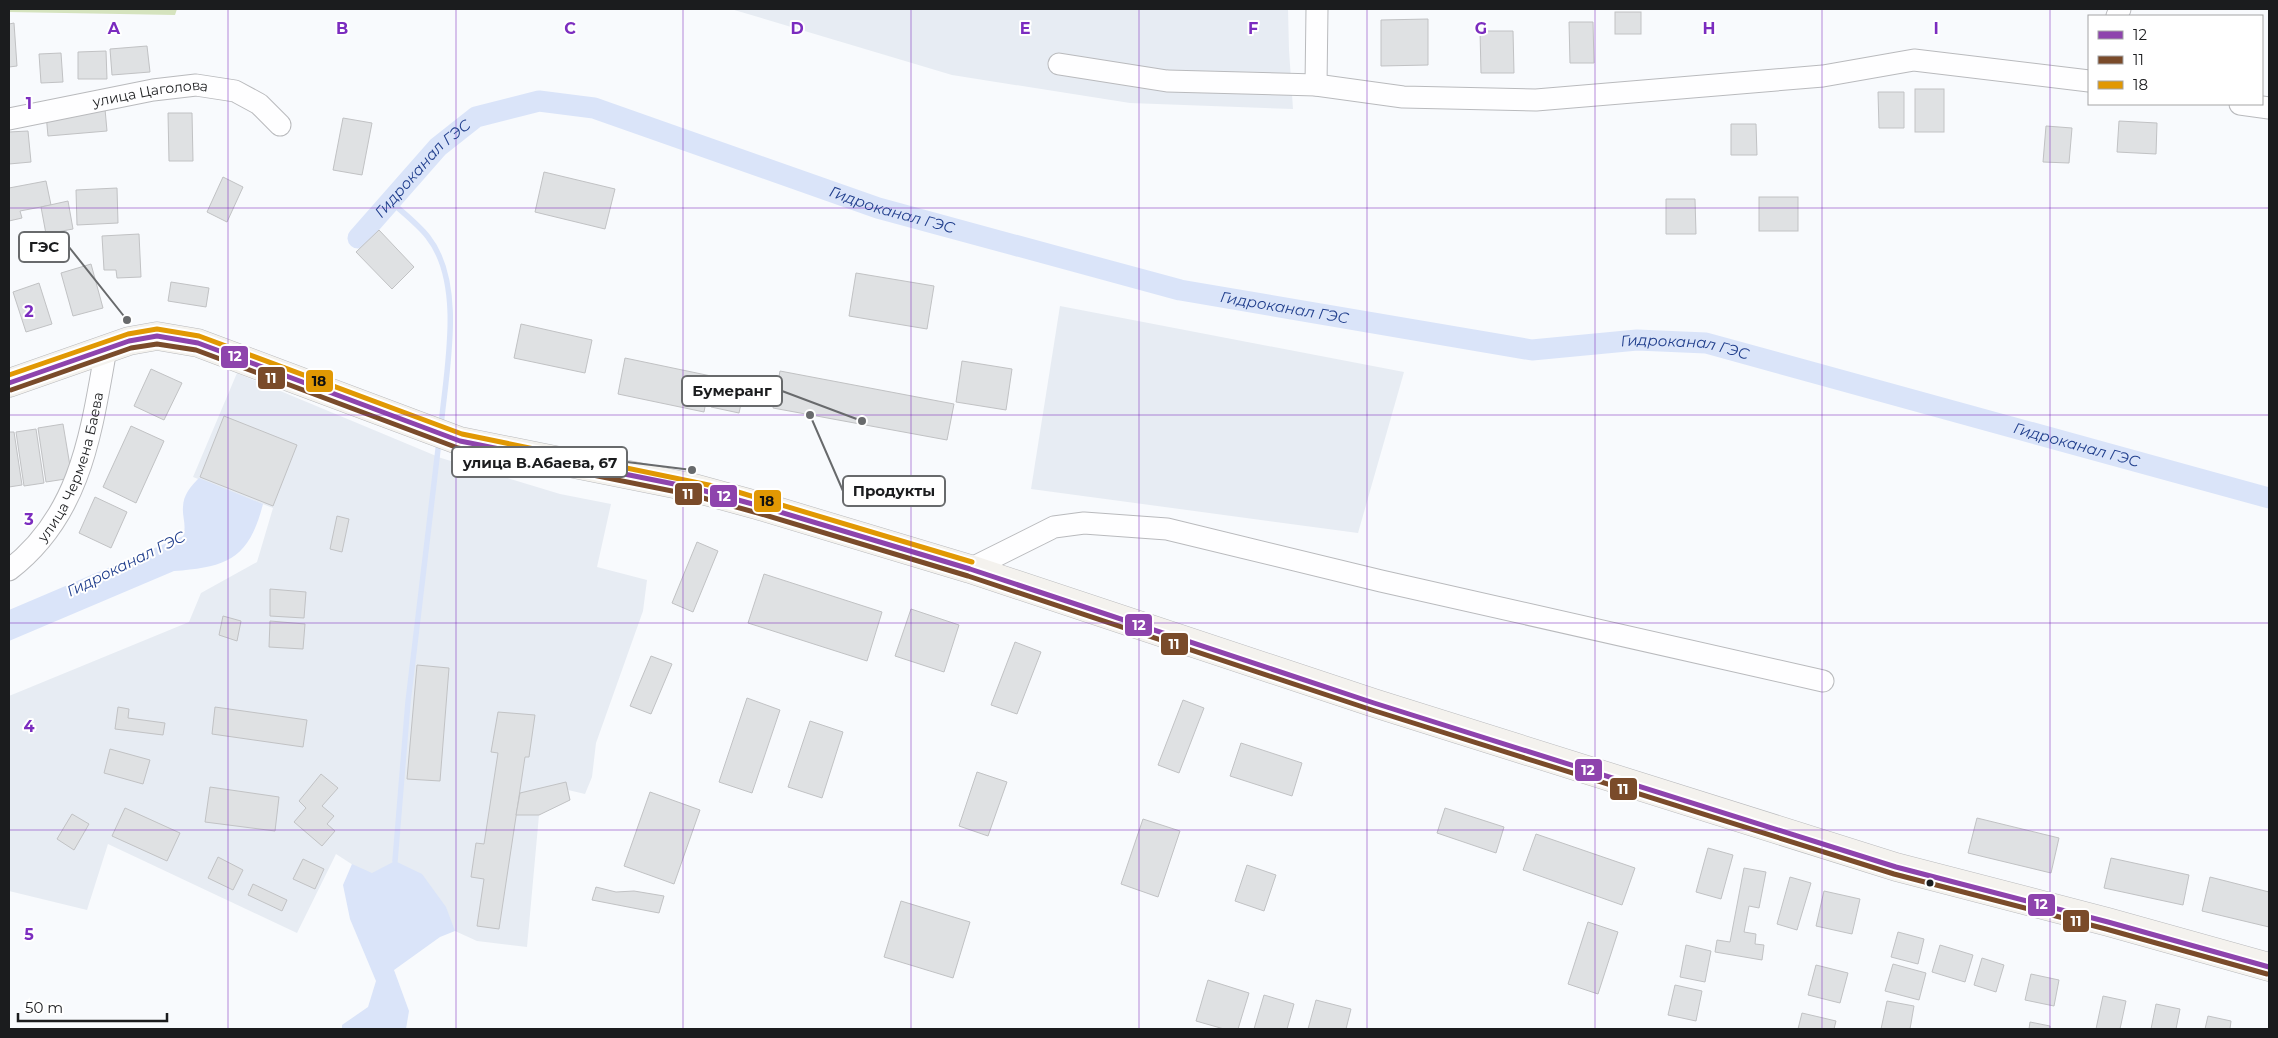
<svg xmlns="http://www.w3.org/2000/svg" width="2278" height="1038" font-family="Montserrat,sans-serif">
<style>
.built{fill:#e7ecf3}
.green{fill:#d5e3be}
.water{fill:#dae4f9}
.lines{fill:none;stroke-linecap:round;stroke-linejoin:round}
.stream{stroke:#dae4f9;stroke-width:5.5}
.canal{stroke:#dae4f9;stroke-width:21}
.building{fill:#dfe1e3;stroke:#c1c2c4}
.minor-casing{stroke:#b9babd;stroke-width:23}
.secondary-casing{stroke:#b9babd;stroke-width:29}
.minor{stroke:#fefeff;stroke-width:21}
.secondary{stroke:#f4f2ee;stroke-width:28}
.bus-1-casing{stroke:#fff;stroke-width:9}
.bus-2-casing{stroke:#fff;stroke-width:9}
.bus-3-casing{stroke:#fff;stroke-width:9}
.bus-1{stroke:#8e44ad;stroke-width:5}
.bus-2{stroke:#7a4b2a;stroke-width:5}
.bus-3{stroke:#e19803;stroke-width:5}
.grid{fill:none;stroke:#7b2cbf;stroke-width:1;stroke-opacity:0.55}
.bus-dot{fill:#1b1c1e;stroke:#fff;stroke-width:2}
.labels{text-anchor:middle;stroke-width:4;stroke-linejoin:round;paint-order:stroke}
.street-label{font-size:14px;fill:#1b1c1e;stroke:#fff}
.water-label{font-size:15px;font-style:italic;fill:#213f8d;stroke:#fff}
.grid-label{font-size:16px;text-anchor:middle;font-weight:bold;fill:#7b2cbf;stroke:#fff;stroke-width:4;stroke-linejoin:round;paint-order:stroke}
.leader{fill:none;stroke:#686a6c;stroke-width:2}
.callout-dot{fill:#686a6c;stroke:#fff;stroke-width:2}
.callout{fill:#fff;stroke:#686a6c;stroke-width:2}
.callout-label{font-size:15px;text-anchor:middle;font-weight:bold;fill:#1b1c1e}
.line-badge{stroke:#fff;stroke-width:2}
.badge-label{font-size:14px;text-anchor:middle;font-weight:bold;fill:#fff}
.pale-badge-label{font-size:14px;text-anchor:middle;font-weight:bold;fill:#111}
</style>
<rect width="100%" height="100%" fill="#f8fafd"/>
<g class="built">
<path d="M731,9H1288L1289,50L1293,109L1130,103L952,75Z"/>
<path d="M1060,306L1404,372L1358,533L1031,489Z"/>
<path d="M237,373L441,458L560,494L611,504L597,567L647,580L643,611L596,743L592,777L585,794L568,790L570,800L539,815L527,947L477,941L455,931L336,854L297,933L108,844L87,910L9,891V696L189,622L201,593L257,562L273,508L193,477Z"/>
</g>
<path class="green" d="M9,9H177L175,15L9,12Z"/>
<g class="water">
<path d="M199,478L263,504C249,559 227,567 174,571L9,641V610L183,536C187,526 182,517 183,507C183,495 191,486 199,478Z"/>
<path d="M395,861L422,874L446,907L455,931L440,937L394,970L409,1011L406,1029H342V1025L368,1007L376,981L350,919L343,885L352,864L372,873Z"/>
</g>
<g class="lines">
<g class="stream">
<path d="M389,200C402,212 418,224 428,237C465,284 446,371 441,426"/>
<path d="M395,861L408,702L439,441"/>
</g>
<path class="canal" id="s1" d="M358,238L438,147L476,117L539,101L594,108L878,208L1180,290L1532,350L1637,340L1706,343L2269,498"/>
</g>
<g class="building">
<rect x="1615" y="12" width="26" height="22"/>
<path d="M1428,19V65L1381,66V20Z"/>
<path d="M1569,22H1593L1594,63H1570Z"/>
<path d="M14,23L17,66L9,67V24Z"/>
<path d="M1480,31H1513L1514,73H1481Z"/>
<path d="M147,46L150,72L112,75L110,49Z"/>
<path d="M106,51L107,79H78V52Z"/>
<path d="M61,53L63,82L41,83L39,54Z"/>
<rect x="1915" y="89" width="29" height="43"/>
<path d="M1878,92H1904V128H1879Z"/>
<path d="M105,109L107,131L48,136L46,114Z"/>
<path d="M168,113H192L193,161H169Z"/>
<path d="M343,118L372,123L362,175L333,170Z"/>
<path d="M2119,121L2157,123L2156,154L2117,152Z"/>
<path d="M1731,124H1756L1757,155H1731Z"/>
<path d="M2046,126L2072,128L2069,163L2043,162Z"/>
<path d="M28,131L31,162L9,164V132Z"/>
<path d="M544,172L615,189L605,229L535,212Z"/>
<path d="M223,177L243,187L227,222L207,212Z"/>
<path d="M46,181L51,205L20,211L22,218L9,221V188Z"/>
<path d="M117,188L118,223L77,225L76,190Z"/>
<rect x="1759" y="197" width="39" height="34"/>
<path d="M1666,199H1695L1696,234H1666Z"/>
<path d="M68,201L73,229L46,234L41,207Z"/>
<path d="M379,230L414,267L392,289L356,252Z"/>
<path d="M139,234L141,277L117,278L116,270H104L102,236Z"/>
<path d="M91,264L103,308L73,316L61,273Z"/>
<path d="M856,273L934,286L927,329L849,316Z"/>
<path d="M171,282L209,288L206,307L168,301Z"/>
<path d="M39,283L52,324L26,332L13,292Z"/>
<path d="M521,324L592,340L585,373L514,358Z"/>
<path d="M625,358L711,376L704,412L618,394Z"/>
<path d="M962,361L1012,369L1006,410L956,402Z"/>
<path d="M151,369L182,383L164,420L134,406Z"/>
<path d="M780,371L954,404L947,440L773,408Z"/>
<path d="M716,384L744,390L739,413L711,407Z"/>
<path d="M224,416L297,445L273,506L200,477Z"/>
<path d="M63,424L72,478L46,482L38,428Z"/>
<path d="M131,426L164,441L136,503L103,487Z"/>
<path d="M36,429L44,483L24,486L16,432Z"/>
<path d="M9,432H14L22,485L9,487Z"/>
<path d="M95,497L127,512L111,548L79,533Z"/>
<path d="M337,516L349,519L342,552L330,549Z"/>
<path d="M697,542L718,551L693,612L672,603Z"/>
<path d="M764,574L882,612L867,661L748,623Z"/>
<path d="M270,589L306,592L304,618L270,616Z"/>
<path d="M911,609L959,625L944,672L895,656Z"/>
<path d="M223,616L241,621L237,641L219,635Z"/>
<path d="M270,621L305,624L303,649L269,647Z"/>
<path d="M1015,642L1041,652L1017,714L991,705Z"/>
<path d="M651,656L672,664L651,714L630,706Z"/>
<path d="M417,665L449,668L440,781L407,779Z"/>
<path d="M747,698L780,710L752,793L719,782Z"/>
<path d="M1183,700L1204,708L1179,773L1158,765Z"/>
<path d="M118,707L129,709L128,718L165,723L163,735L115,729Z"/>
<path d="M215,707L307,720L303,747L212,734Z"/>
<path d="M498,712L535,715L529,757H525L499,929L477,926L484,879L471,877L476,843L484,844L498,753L491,752Z"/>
<path d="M810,721L843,732L822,798L788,787Z"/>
<path d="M1241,743L1302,763L1292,796L1230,776Z"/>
<path d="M110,749L150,760L143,784L104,773Z"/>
<path d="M977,772L1007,782L988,836L959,826Z"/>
<path d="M321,774L338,788L322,806L334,816L327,824L335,831L322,846L294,822L306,808L299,801Z"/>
<path d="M566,782L570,800L539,815H516L520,793Z"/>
<path d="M210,787L279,797L275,831L205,822Z"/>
<path d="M650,792L700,810L674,884L624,866Z"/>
<path d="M125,808L180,833L167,861L112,836Z"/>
<path d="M1445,808L1504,827L1496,853L1437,833Z"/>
<path d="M72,814L89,824L74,850L57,839Z"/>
<path d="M1977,818L2059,838L2051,873L1968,853Z"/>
<path d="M1143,819L1180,831L1158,897L1121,884Z"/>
<path d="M1536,834L1635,868L1622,905L1523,870Z"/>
<path d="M1708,848L1733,855L1721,899L1696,892Z"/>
<path d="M218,857L243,870L233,890L208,878Z"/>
<path d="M2111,858L2189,875L2183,905L2104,888Z"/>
<path d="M303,859L324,869L315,889L293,879Z"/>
<path d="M1247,865L1276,875L1264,911L1235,901Z"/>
<path d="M1744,868L1766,872L1759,908L1749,906L1744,932L1756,934L1755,944L1764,945L1762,960L1715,952L1717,940L1730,942Z"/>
<path d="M1790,877L1811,883L1797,930L1777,924Z"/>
<path d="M2210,877L2269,892V927L2202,911Z"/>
<path d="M253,884L287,900L282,911L248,895Z"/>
<path d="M596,887L616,892L634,891L664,896L659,913L592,900Z"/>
<path d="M1824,891L1860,899L1852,934L1816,926Z"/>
<path d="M901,901L970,922L953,978L884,957Z"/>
<path d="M1588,922L1618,932L1598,994L1568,984Z"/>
<path d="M1898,932L1924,939L1918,964L1891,957Z"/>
<path d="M1686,945L1711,951L1705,982L1680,977Z"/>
<path d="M1940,945L1973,955L1965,982L1932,972Z"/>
<path d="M1982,958L2004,965L1996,992L1974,985Z"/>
<path d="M1893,964L1926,973L1919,1000L1885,991Z"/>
<path d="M1816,965L1848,973L1840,1003L1808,995Z"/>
<path d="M2031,974L2059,980L2054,1006L2025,1000Z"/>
<path d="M1208,980L1249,993L1238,1029H1224L1196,1021Z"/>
<path d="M1675,985L1702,991L1696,1021L1668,1015Z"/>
<path d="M1264,995L1294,1004L1287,1029H1254Z"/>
<path d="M2103,996L2126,1001L2120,1029H2096Z"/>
<path d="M1316,1000L1351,1009L1346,1029H1308Z"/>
<path d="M1887,1001L1914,1006L1910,1029H1881Z"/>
<path d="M2156,1004L2180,1009L2176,1029H2151Z"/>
<path d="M1802,1013L1836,1021L1834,1029H1798Z"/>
<path d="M2208,1016L2231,1021L2230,1029H2205Z"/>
<path d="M2030,1022L2050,1026V1029H2029Z"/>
</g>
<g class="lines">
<defs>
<g id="minor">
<path d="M2117,16L2120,9"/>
<path d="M1059,64L1167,81L1316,85L1403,97L1536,100L1823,76L1914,60L2089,81"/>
<path d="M1316,85L1317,9"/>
<path d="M2240,104L2269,108"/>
<path id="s2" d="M9,119L153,90L196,85L235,91L259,104L280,125"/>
<path d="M970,569L1054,527L1084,523L1167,529L1381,581L1823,681"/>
<path id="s3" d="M9,570C81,515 91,433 106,349"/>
</g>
<path id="secondary" d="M9,383L129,341L157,336L198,343L460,441L694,488L760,506L970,569L1374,703L1896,867L2108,922L2269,967"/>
</defs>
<use href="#minor" class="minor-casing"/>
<use href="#secondary" class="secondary-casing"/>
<use href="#minor" class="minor"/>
<use href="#secondary" class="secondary"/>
<defs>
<path id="bus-1" d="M9,383L129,341L157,336L198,343L460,441L694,488L760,506L970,569L1374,703L1896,867L2108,922L2269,967"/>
<path id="bus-2" d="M11,390L131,348L157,344L196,350L458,448L692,495L758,513L968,576L1372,710L1894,874L2106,929L2267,974"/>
<path id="bus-3" d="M9,375L128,334L157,329L199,336L462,434L728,489L972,562"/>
</defs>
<use href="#bus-1" class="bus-1-casing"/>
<use href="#bus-2" class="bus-2-casing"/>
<use href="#bus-3" class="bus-3-casing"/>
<use href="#bus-1" class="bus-1"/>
<use href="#bus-2" class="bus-2"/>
<use href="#bus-3" class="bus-3"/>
</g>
<path class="grid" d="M228,9V1029M456,9V1029M683,9V1029M911,9V1029M1139,9V1029M1367,9V1029M1595,9V1029M1822,9V1029M2050,9V1029M9,208H2269M9,415H2269M9,623H2269M9,830H2269"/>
<circle class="bus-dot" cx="1930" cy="883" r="4.5"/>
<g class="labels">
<g class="street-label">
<text dy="5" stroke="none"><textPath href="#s2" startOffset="144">улица Цаголова</textPath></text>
<text dy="5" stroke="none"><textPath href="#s3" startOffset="124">улица Чермена Баева</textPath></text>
</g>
<g class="water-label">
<text dy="5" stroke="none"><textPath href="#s1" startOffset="95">Гидроканал ГЭС</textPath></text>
<text dy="5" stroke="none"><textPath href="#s1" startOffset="605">Гидроканал ГЭС</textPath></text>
<text dy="5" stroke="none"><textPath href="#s1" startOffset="1010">Гидроканал ГЭС</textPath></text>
<text dy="5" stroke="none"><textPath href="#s1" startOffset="1415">Гидроканал ГЭС</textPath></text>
<text dy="5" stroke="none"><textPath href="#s1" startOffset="1820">Гидроканал ГЭС</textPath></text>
<text transform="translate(126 564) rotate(-26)" y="5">Гидроканал ГЭС</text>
</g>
</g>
<g class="grid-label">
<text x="114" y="34">A</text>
<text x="342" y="34">B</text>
<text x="570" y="34">C</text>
<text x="797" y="34">D</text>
<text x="1025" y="34">E</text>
<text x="1253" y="34">F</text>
<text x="1481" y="34">G</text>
<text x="1709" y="34">H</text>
<text x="1936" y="34">I</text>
<text x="29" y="109">1</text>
<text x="29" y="317">2</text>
<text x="29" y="525">3</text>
<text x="29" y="732">4</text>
<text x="29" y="940">5</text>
</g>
<path class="leader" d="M127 320L69 247M862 421L782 391M692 470L627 462M810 415L843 491"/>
<g class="callout-dot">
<circle cx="127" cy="320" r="5"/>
<circle cx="862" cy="421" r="5"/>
<circle cx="692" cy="470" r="5"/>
<circle cx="810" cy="415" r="5"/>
</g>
<g class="callout">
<rect x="19" y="232" width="50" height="30" rx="5"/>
<rect x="682" y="376" width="100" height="30" rx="5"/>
<rect x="452" y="447" width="175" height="30" rx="5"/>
<rect x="843" y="476" width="102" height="30" rx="5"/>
</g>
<g class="callout-label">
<text x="44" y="252">ГЭС</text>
<text x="732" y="396">Бумеранг</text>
<text x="540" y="468">улица В.Абаева, 67</text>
<text x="894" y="496">Продукты</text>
</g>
<g class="line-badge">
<rect x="220" y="345" width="29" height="24" rx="5" fill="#8e44ad"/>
<rect x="257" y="366" width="29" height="24" rx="5" fill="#7a4b2a"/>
<rect x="305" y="369" width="29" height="24" rx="5" fill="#e19803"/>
<rect x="674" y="482" width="29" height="24" rx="5" fill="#7a4b2a"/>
<rect x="709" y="484" width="29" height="24" rx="5" fill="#8e44ad"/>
<rect x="753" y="489" width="29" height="24" rx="5" fill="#e19803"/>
<rect x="1124" y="613" width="29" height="24" rx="5" fill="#8e44ad"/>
<rect x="1160" y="632" width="29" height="24" rx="5" fill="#7a4b2a"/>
<rect x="1574" y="758" width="29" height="24" rx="5" fill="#8e44ad"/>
<rect x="1609" y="777" width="29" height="24" rx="5" fill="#7a4b2a"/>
<rect x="2027" y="893" width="29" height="24" rx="5" fill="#8e44ad"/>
<rect x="2062" y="909" width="28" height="24" rx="5" fill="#7a4b2a"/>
</g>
<g class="badge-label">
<text x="235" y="361">12</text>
<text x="271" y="383">11</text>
<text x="688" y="499">11</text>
<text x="724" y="501">12</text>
<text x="1139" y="630">12</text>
<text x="1174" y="649">11</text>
<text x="1588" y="775">12</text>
<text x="1623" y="794">11</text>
<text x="2041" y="909">12</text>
<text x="2076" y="926">11</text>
</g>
<g class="pale-badge-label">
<text x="319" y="386">18</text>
<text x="767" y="506">18</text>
</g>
<rect width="2278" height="1038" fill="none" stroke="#1b1c1e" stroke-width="20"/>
<rect x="2088" y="15" width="175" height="90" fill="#ffffff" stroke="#a4a4a5"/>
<rect x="2098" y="31" width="25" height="8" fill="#8e44ad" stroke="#a4a4a5"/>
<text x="2133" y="40" font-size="15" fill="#1b1c1e">12</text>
<rect x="2098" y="56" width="25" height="8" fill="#7a4b2a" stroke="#a4a4a5"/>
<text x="2133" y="65" font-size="15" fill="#1b1c1e">11</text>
<rect x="2098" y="81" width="25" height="8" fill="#e19803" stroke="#a4a4a5"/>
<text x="2133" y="90" font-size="15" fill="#1b1c1e">18</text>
<path d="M18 1013v8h149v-8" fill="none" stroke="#1b1c1e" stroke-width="2.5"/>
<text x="25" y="1013" font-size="15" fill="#1b1c1e" stroke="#ffffff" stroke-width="4" paint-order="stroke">50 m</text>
</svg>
